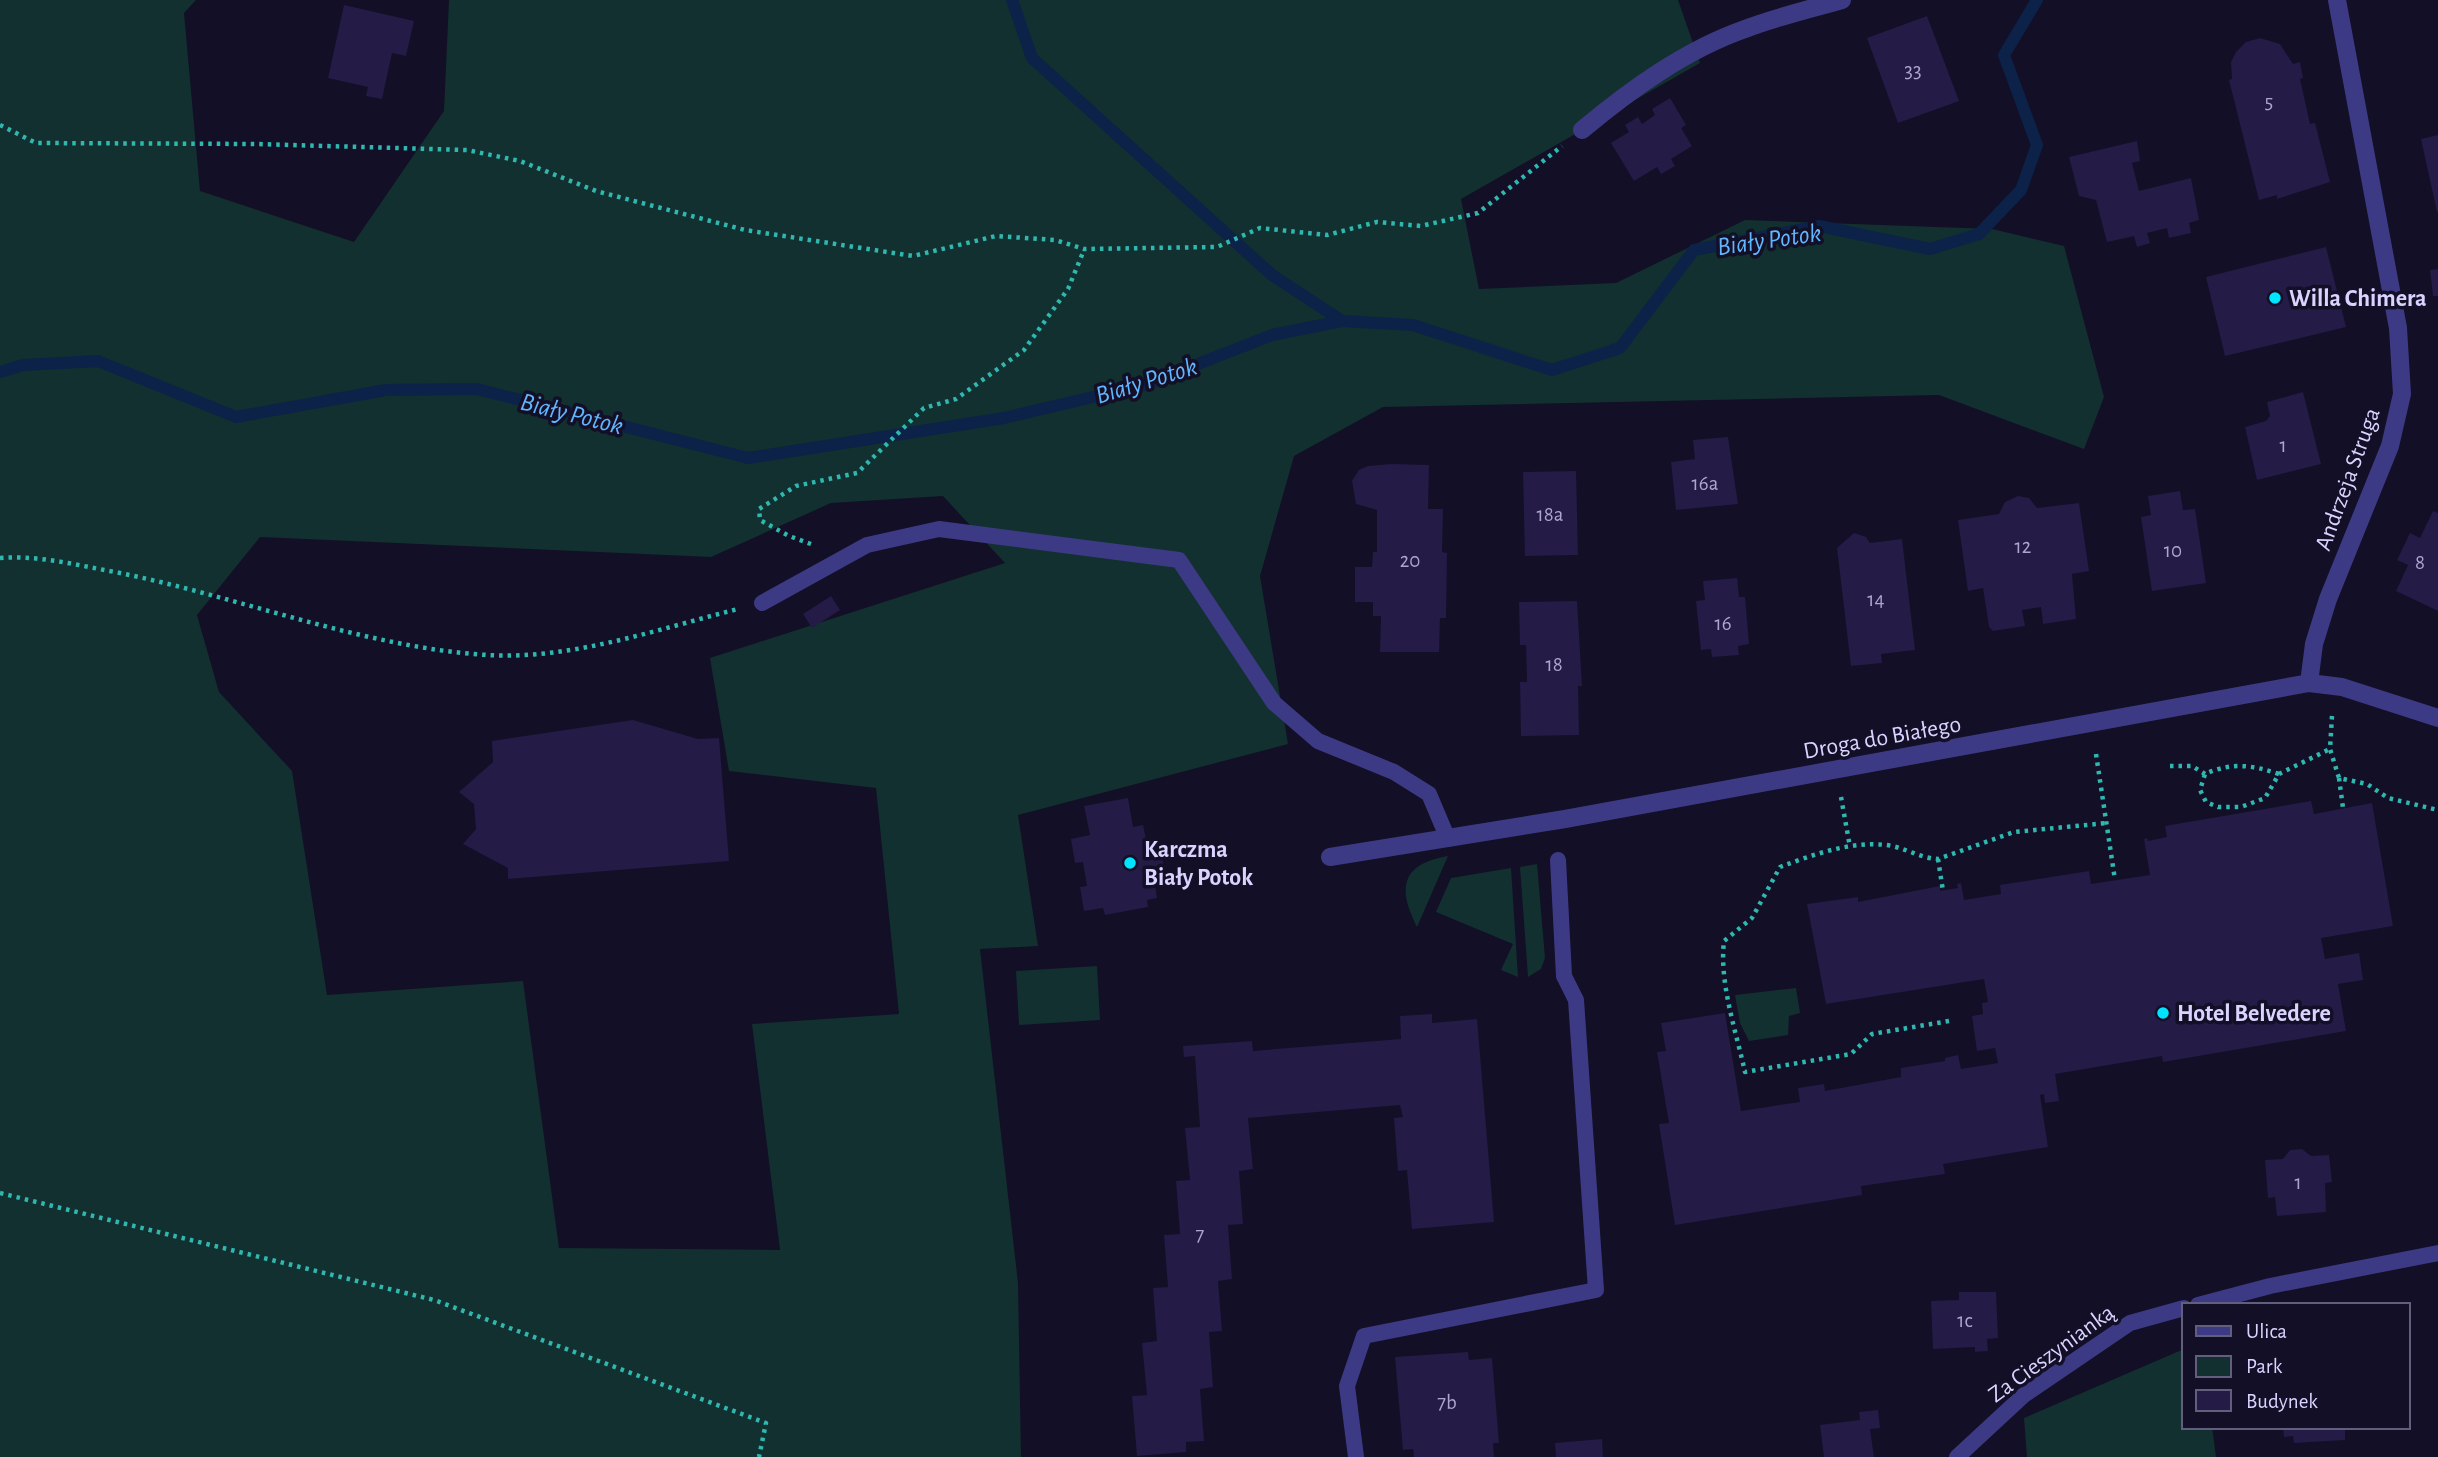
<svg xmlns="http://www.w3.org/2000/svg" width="2438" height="1457" font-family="'Alegreya Sans',sans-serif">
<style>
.green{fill:#12302f;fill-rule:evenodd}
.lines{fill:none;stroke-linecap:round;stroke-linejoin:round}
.stream{stroke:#0c2248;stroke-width:12}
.building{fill:#241b47}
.path{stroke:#2fb8b0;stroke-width:4.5;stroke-dasharray:3.5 5;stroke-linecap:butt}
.service{stroke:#3d3a85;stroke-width:16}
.minor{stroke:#3d3a85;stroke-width:18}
.poi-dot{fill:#00e5ff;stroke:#130f26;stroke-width:2.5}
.labels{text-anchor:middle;stroke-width:7;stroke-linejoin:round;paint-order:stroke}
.number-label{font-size:21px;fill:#aca6d1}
.poi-label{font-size:24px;font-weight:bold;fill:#d9d4ff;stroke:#130f26;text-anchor:start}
.street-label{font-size:24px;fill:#d9d4ff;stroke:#130f26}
.water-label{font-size:26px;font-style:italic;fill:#62b6ff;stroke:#130f26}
</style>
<rect width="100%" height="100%" fill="#130f26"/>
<g class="green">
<path d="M0,0H196L184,13L200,191L354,242L444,111L449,0H1678L1700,63L1461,199L1479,289L1616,283L1745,220L1992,229L2064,246L2104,397L2084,449L1939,395L1383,407L1294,456L1260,576L1288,744L1018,815L1038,946L980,949L1018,1283L1021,1457H0ZM943,496L1005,563L710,658L729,771L876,788L899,1014L752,1024L780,1250L559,1248L523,981L327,995L292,771L219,692L197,615L260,537L711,557L831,503Z"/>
<path d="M1448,856L1417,927C1397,888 1401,864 1448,856Z"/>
<path d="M1537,864L1545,958L1541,969L1528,977L1520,867Z"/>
<path d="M1511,868L1518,977L1501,970L1513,944L1436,912L1451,878Z"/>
<path d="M1097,966L1100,1020L1019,1025L1016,971Z"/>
<path d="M1796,988L1800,1013L1789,1016L1788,1035L1749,1041L1740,1023L1735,995Z"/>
<path d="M2184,1349V1427H2212L2216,1457H2027L2024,1418Z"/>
</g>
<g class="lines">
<g class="stream">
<path d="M1012,0L1032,58L1272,275L1342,321"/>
<path d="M0,372L23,365L98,361L236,417L386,390L477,389L748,458L1004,418L1144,385L1272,335L1342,321L1413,325L1552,370L1620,348L1694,250L1819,226L1930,249L1979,234L2021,190L2037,145L2004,55L2037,0"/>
</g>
</g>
<g class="building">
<path d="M344,5L414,21L406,56L392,53L382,99L366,96L368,87L328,78Z"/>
<path d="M1927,16L1959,101L1898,123L1867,38Z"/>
<path d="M2260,38L2280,44L2293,64L2300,62L2303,78L2300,79L2310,124L2315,123L2330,182L2277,199V195L2259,200L2229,80L2232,79L2231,62L2236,52L2246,42Z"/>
<path d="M1670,98L1686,125L1681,128L1692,146L1671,159L1675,166L1661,174L1657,167L1634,181L1611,143L1629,132L1625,125L1638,117L1642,124L1655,115L1652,109Z"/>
<path d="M2438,135V212H2437L2421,139Z"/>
<path d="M2137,141L2140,161L2132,163L2139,191L2191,178L2199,220L2189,223L2191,233L2169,238L2167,228L2147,233L2150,243L2137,247L2134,236L2107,242L2096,200L2079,196L2069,157Z"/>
<path d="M2326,247L2346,327L2225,356L2206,277Z"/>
<path d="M2438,269V296H2433L2430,270Z"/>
<path d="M2303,392L2321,464L2257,480L2245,427L2266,421L2270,416L2267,402Z"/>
<path d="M1728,437L1738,504L1676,510L1671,462L1695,459L1693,440Z"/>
<path d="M1391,464L1429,465L1428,509H1443L1442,552L1447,553L1446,618H1440L1439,652H1380L1381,616H1373V602H1355V567H1372L1373,552H1377V510L1356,504L1352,481L1359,470L1368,466Z"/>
<path d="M1576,471L1578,555L1525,556L1523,472Z"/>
<path d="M2180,491L2183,510L2195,509L2206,583L2152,591L2141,517L2151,515L2148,496Z"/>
<path d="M2018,496L2029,498L2037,508L2079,503L2089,571L2072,574L2076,619L2043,624L2041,607L2022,610L2025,626L1993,631L1989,627L1983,588L1968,591L1958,520L1999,514L2005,502Z"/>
<path d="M2433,511L2438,513V611L2396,591L2408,565L2397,560L2410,533L2420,538Z"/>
<path d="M1854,533L1866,537L1870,543L1902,539L1915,650L1881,654L1882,663L1851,666L1837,548Z"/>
<path d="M1737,578L1739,597H1745L1749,644L1738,646L1739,655L1712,657L1711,649L1701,650L1696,601L1705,600L1703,581Z"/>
<path d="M831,596L840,610L812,628L803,614Z"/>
<path d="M1577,601L1582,686H1578L1579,735L1521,736L1520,682H1527L1526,645H1520L1519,602Z"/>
<path d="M633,720L698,739L719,738L729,861L508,879V868L463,844L476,829L474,804L459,792L493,762L492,741Z"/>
<path d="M1128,798L1133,827L1143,825L1147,844L1159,842L1166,877L1154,879L1157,898L1147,900L1148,907L1105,915L1103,908L1084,911L1080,887L1087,886L1083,862L1075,863L1071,839L1090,835L1084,806Z"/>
<path d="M2311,801L2314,814L2372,803L2393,926L2321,938L2325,959L2359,953L2363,980L2338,984L2346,1031L2163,1062L2162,1056L2055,1074L2059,1101L2045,1103L2044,1094L2040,1095L2048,1147L1943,1164L1945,1174L1861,1186L1862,1195L1675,1225L1659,1124L1669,1123L1657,1052L1666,1051L1661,1023L1725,1013L1741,1111L1800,1102L1798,1088L1824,1084L1825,1091L1901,1077V1068L1945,1061V1058L1958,1055L1961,1069L1998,1063L1995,1048L1977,1051L1972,1016L1983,1014L1982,1003L1988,1002L1984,979L1826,1004L1807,904L1858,897V902L1940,886V891L1958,888L1957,884L1961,883L1964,900L2001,894L2000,885L2089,871L2091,884L2150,875L2144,839L2147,838L2148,841L2167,837L2165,826Z"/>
<path d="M1432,1014V1023L1477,1019L1494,1222L1412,1229L1407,1170L1398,1171L1394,1118L1403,1117L1400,1105L1248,1118L1253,1169L1239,1171L1243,1224L1228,1225L1232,1279L1218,1281L1222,1331L1209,1332L1213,1387L1200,1389L1204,1441L1186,1442V1452L1137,1456L1132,1396L1147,1395L1142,1343L1157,1341L1153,1288L1168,1287L1164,1235L1180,1234L1176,1181L1190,1180L1185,1128L1200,1127L1195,1056L1184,1057L1183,1046L1252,1041L1253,1051L1401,1039L1400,1016Z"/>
<path d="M2302,1149L2311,1156L2329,1155L2332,1182L2325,1183L2326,1212L2277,1216L2275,1197L2268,1198L2265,1160L2283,1159L2290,1150Z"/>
<path d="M1959,1292H1996L1998,1338L1987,1339L1988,1351L1975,1352V1347L1933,1349L1931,1301L1959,1300Z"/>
<path d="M1468,1352L1469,1360L1492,1358L1499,1443H1493L1494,1457H1414L1413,1449L1403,1450L1395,1357Z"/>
<path d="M1878,1410L1880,1428L1870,1429L1874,1457H1824L1820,1425L1860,1420L1859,1412Z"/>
<path d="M2283,1427H2345V1440L2294,1443L2293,1436L2284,1437Z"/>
<path d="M1602,1439L1603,1457H1556L1555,1443Z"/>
</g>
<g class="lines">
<g class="path">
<path d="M0,125L36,143L255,144L467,150L520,161L596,191L745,230L913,256L996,236L1055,240L1084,249L1217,247L1260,228L1327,235L1377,222L1421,226L1478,213L1562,146"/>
<path d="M811,544L789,536L760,520L759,509L796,486L857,473L924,408L956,399L1024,350L1068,289L1084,250"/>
<path d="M0,558C39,555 76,565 115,572C237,596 365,648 488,655C571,660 658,629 738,609"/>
<path d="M2332,716L2330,749L2339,778L2367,784L2388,798L2438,810"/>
<path d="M2096,754L2115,880"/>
<path d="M2170,766H2192L2205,774"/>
<path d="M2279,774C2252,765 2232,762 2205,774L2200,790L2206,802L2218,807H2241L2265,798L2279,774L2330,749"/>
<path d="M2339,778L2343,808"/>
<path d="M1841,797L1850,847"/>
<path d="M1162,857L1206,849L1226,851"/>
<path d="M1938,859L1943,891"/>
<path d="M1949,1021L1872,1034L1851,1054L1745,1072C1736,1031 1719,983 1724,941L1752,918L1780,867C1812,855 1850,841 1886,845C1904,847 1919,858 1938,859L2014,832L2107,823"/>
<path d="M0,1193L434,1300L766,1423L759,1457"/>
</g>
<g class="service">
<path d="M762,603L867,545L939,529L1179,560L1274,703L1318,741L1394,772L1429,794L1448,839"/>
<path d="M2198,1305L2270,1286L2438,1253"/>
<path d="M1356,1457L1347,1386L1364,1336L1596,1290L1576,1000L1564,976L1558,860"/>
<path d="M1957,1457L2024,1395L2130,1323L2184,1308"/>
</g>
<g class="minor">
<path d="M1582,130C1630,90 1685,50 1745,29C1776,17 1810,9 1842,0"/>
<path d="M2309,683L2314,644L2328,599L2390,446L2402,394L2398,328L2337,0"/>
<path d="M1330,857L1565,819L2309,683L2342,687L2438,718"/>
</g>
</g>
<g class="poi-dot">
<circle cx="2275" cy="298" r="7"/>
<circle cx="1130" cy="863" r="7"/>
<circle cx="2163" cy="1013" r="7"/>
</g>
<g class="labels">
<g class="number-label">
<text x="1913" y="77">33</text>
<text x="2269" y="108">5</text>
<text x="2283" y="452">1</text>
<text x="1705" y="490">16a</text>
<text x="1550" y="521">18a</text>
<text x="2023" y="553">12</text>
<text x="2173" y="557">10</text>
<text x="1410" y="567">20</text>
<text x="2420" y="569">8</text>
<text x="1876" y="606">14</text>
<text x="1723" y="630">16</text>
<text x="1554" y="671">18</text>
<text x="2298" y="1189">1</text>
<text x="1200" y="1241">7</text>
<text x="1965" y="1327">1c</text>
<text x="1447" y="1409">7b</text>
</g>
<g class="poi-label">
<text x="2289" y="306">Willa Chimera</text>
<text x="1144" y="857">Karczma<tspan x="1144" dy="28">Biały Potok</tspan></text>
<text x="2177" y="1021">Hotel Belvedere</text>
</g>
<g class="street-label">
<text transform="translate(2347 479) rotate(-70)" y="8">Andrzeja Struga</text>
<text transform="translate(1882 737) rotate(-10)" y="8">Droga do Białego</text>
<text transform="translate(2051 1353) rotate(-36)" y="8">Za Cieszynianką</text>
</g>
<g class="water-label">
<text transform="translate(1769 239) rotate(-8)" y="9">Biały Potok</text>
<text transform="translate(1146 380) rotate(-17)" y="9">Biały Potok</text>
<text transform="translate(572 413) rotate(14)" y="9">Biały Potok</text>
</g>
</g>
<rect x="2182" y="1303" width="228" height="126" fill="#130f26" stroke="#625e7d" stroke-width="2"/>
<rect x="2196" y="1326" width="35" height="10" fill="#3d3a85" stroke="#625e7d" stroke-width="2"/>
<text x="2246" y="1338" font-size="21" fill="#d9d4ff">Ulica</text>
<rect x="2196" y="1356" width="35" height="21" fill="#12302f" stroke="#625e7d" stroke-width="2"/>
<text x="2246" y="1373" font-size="21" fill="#d9d4ff">Park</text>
<rect x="2196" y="1390" width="35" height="21" fill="#241b47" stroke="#625e7d" stroke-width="2"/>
<text x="2246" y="1408" font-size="21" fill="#d9d4ff">Budynek</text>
</svg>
